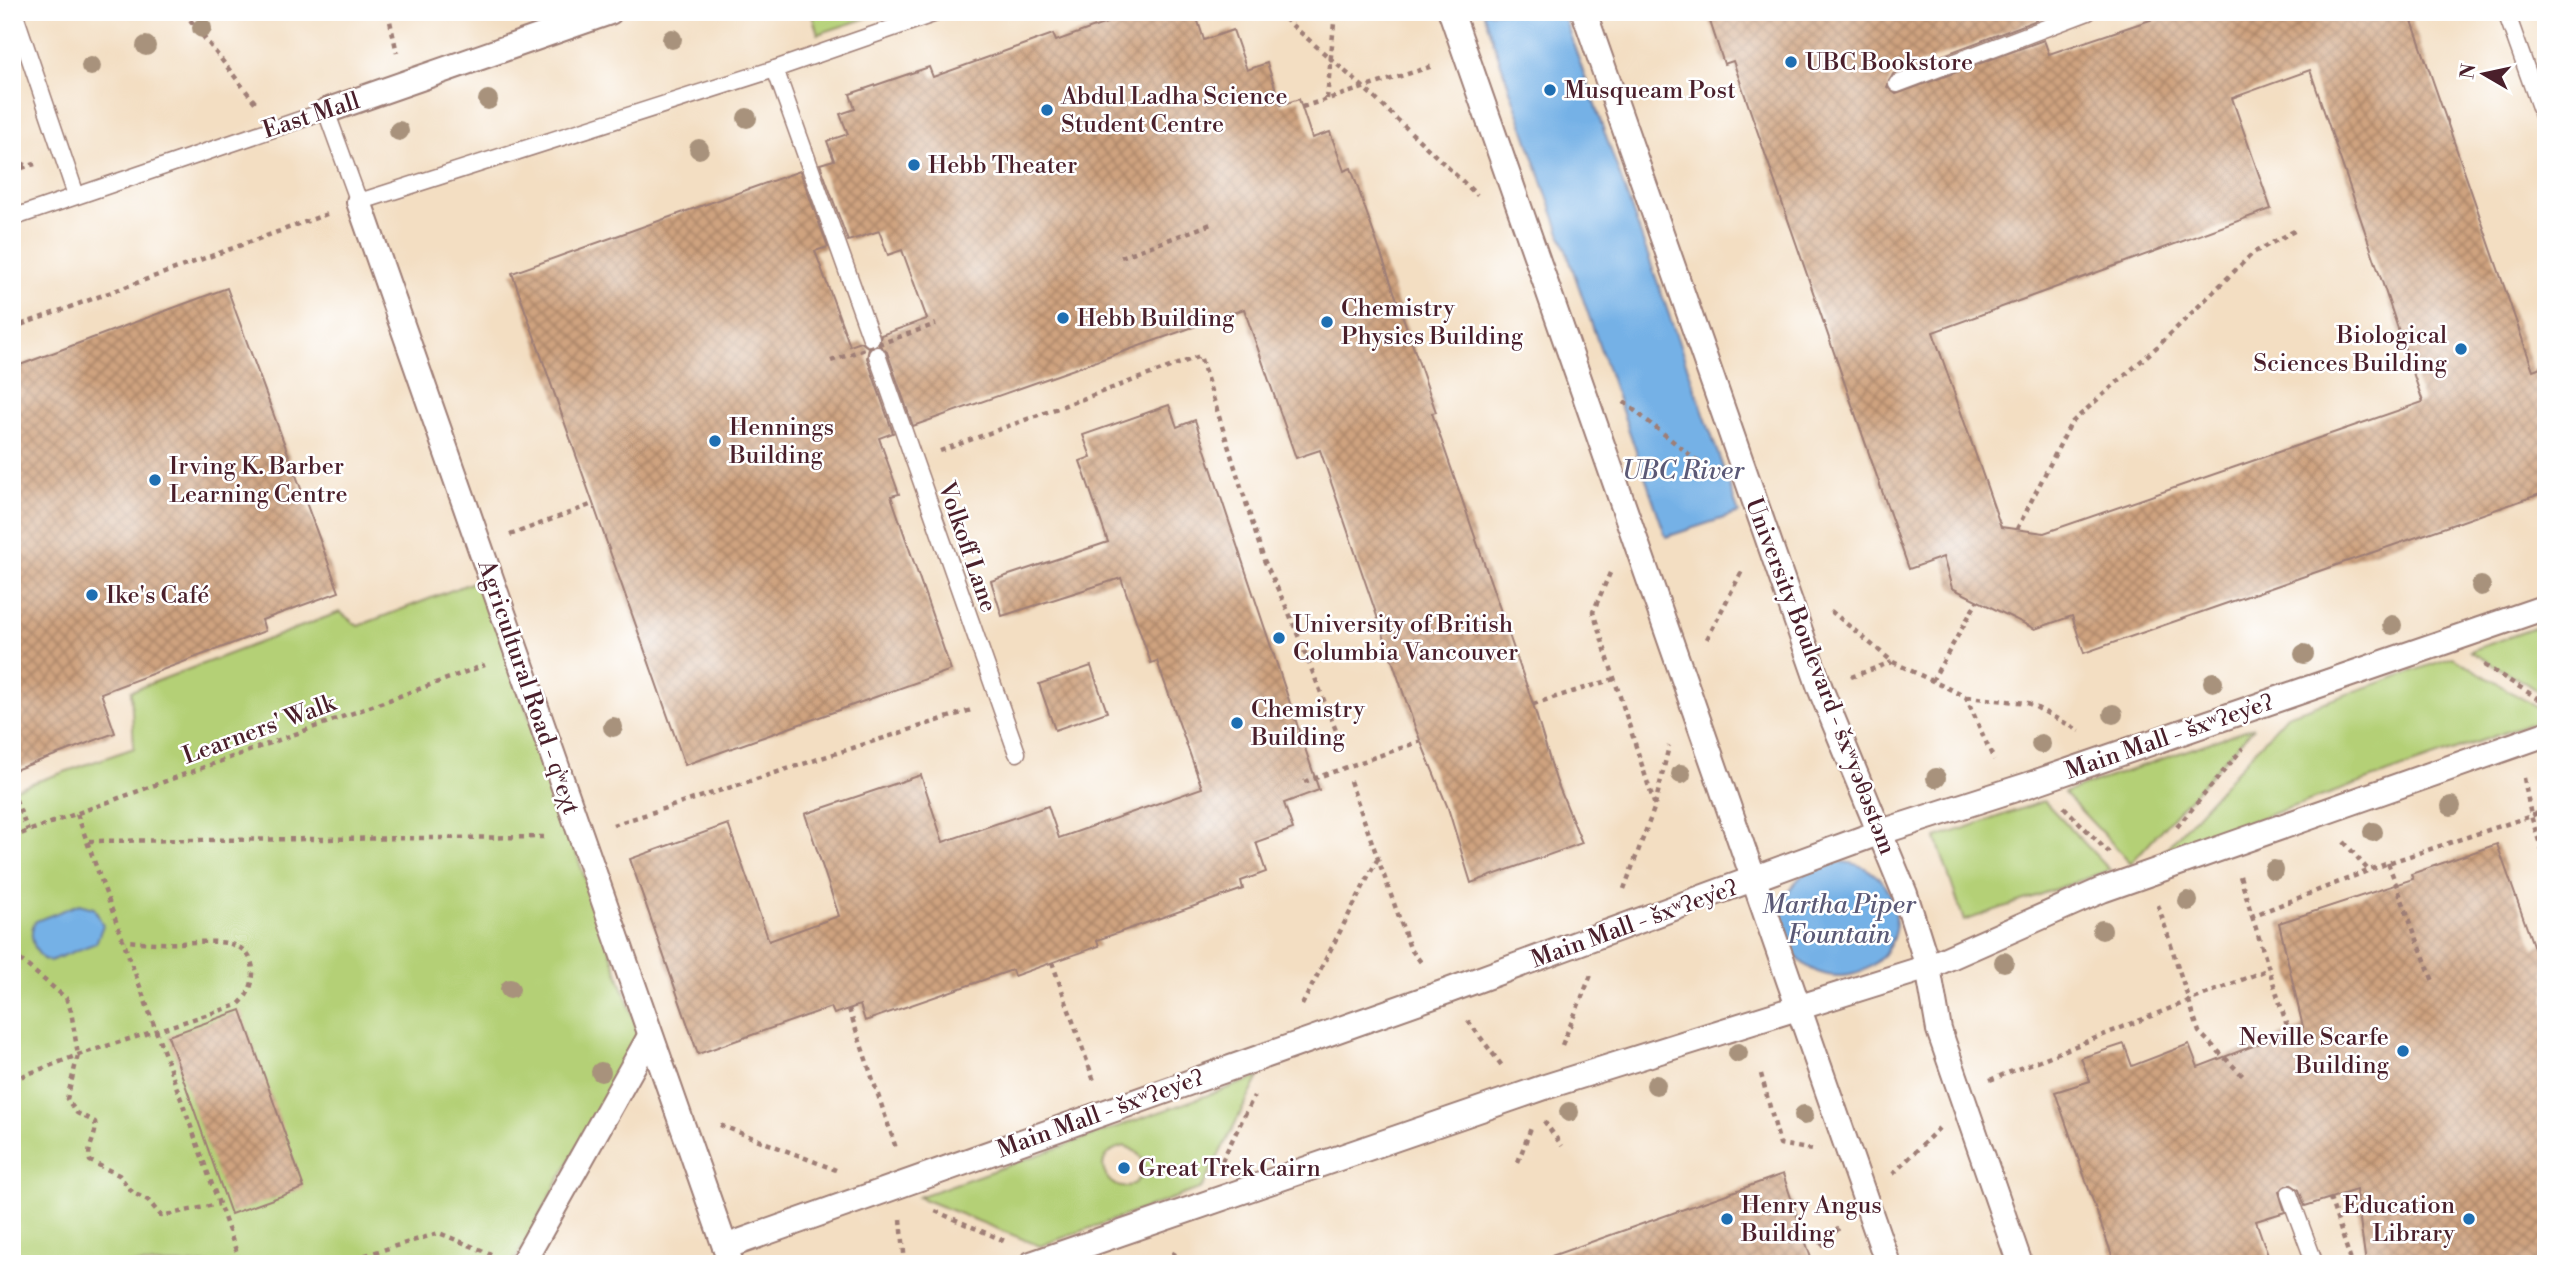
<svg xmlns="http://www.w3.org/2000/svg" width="2558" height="1276" font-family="'Libre Bodoni',serif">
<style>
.green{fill:#b4d076;stroke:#7f7850;stroke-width:2;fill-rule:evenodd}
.water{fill:#75b1e6;stroke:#606888;stroke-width:2}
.building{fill:url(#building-cross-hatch);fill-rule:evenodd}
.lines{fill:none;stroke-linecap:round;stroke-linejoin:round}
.service-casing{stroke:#9e7e76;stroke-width:19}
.pedestrian-casing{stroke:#9e7e76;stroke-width:28}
.path{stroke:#9e7e76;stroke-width:4.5;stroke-dasharray:5 5;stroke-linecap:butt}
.service{stroke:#fff;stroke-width:16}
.pedestrian{stroke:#fff;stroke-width:24}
.path-bridge{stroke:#9e7e76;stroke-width:4.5;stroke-dasharray:5 5;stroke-linecap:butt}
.tree{fill:#a8927c}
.poi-dot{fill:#1f6fb2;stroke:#fff;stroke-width:2.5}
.labels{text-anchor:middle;stroke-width:5;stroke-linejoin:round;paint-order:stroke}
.poi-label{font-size:24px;fill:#4a1f2b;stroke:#fff;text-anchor:start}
.street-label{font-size:24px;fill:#4a1f2b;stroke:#fff}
.water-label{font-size:26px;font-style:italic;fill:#5b5976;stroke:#fff}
</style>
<defs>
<pattern id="building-cross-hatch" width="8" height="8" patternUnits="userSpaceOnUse" patternTransform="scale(1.75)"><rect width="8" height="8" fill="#cfa37f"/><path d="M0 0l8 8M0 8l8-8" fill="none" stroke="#aa8468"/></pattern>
</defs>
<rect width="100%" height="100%" fill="#fff"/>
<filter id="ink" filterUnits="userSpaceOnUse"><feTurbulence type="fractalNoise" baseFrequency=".0143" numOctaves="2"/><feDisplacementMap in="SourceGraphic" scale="14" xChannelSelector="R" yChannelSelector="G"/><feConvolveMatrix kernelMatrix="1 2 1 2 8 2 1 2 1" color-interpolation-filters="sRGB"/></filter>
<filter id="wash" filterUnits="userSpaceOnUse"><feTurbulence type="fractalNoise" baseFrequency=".00686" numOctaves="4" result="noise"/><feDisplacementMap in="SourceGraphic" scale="28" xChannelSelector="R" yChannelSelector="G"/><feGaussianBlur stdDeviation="1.57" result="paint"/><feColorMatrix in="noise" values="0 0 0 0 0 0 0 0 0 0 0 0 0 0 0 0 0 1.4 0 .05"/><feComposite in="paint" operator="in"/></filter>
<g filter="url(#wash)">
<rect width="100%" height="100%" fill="#f3dec2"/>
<g class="green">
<path d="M811,12H885L818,34Z"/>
<path d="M481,579L639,1034L517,1257L509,1264H12V790L134,748L131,691L340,612L358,626Z"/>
<path d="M2546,624V695L2470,651Z"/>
<path d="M2453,657L2546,713V718L2163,852L2287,715Z"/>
<path d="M2254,727L2131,863L2064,793Z"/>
<path d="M2044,801L2110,870L1964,921L1936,838Z"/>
<path d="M1259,1077L1202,1188L1040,1246L918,1197ZM1125,1146C1139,1151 1151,1165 1139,1179C1115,1207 1080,1154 1125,1146Z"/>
</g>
<g class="water">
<path d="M1483,12H1562L1739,513L1666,537Z"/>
<circle cx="1839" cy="919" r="57"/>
<path d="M79,904L94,908L103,925L96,943L50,961L43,959C34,950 27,932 36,921Z"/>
</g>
<g id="blocks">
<g class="building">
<path d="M1137,12H1195L1204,40L1233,30L1247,70L1267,63L1281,105L1299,99L1312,138L1330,132L1344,171L1351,168L1436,412L1432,413L1533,704L1556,780L1582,843L1471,883L1448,808L1416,730L1320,450L1296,458L1244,309L913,426L887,352L879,345L881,335L927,319L902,250L888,255L879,231L848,241L820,164L834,160L827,141L848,134L840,114L855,109L850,94L929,67L933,77L1053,34L1056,41Z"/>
<path d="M1707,12H2034L2037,20L1893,74L1887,87L1896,94L2044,40L2049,54L2174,12H2409L2533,370L2546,365V492L2084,653L2072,616L2035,629L1952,588L1943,557L1909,569L1733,61L1724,64ZM2310,70L2423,402L2044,533L2001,527L1933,332L2271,209L2232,98Z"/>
<path d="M800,171L828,247L815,251L850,346L861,342L869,348L867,358L893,433L879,438L899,494L891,496L951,670L685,765L512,273Z"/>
<path d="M227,288L339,592L262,620L265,631L101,693L115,733L12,771V368Z"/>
<path d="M1169,405L1177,427L1195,420L1319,790L1284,803L1293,829L1256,842L1266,872L1241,881L1243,889L1097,940L1099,946L1014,976L1012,970L865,1021L860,1005L834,1014L831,1007L698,1054L630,859L728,824L769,941L839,916L805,814L921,775L943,842L1048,806L1059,838L1202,788L1157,661L1151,663L1121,578L1002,616L991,581L1108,542L1080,461L1091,457L1083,435Z"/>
<path d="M1091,666L1107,712L1055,730L1039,684Z"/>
<path d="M2497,844L2534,948L2546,943V1264H2366L2356,1190L2305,1206L2299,1190L2290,1184L2279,1192L2285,1212L2256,1221L2271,1264H2115L2055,1092L2090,1081L2081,1058L2124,1044L2132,1066L2189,1044L2198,1067L2303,1027L2279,923L2413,879L2411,874Z"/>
<path d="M241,1010L304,1188L231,1214L168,1036Z"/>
<path d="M1783,1174L1813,1264H1543V1259Z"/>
</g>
</g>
</g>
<g filter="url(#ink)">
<use href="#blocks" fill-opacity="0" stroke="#9e7e76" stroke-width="2"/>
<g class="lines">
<defs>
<g id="service">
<path d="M14,12L76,195"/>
<path d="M2506,12L2546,124"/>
<path d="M775,69L871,338"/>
<path d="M1897,84L2088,12"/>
<path d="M12,218L326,111L359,202L775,69L939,12"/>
<path d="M877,355L1017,753"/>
<path d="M2289,1194L2315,1264"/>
</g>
<g id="pedestrian">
<path d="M1451,12L1888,1264"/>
<path d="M1584,12L1820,688L1905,894L1928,967L1939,1030L2020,1264"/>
<path d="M326,111L610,12"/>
<path d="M359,202L731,1264"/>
<path d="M725,1247L1445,992L1878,833L2028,785L2546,607"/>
<path d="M522,1264L650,1036"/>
<path d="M1031,1264L1545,1087L1928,967L2102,890L2546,734"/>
</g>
</defs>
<use href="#service" class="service-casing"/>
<use href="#pedestrian" class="pedestrian-casing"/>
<g class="path">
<path d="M184,12L257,105"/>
<path d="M388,12L397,53"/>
<path d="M1277,12L1363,87L1477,195"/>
<path d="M1327,99L1335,12"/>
<path d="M1302,107L1433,66"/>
<path d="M12,159L28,166"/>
<path d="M12,171L35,164"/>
<path d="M1121,257L1214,223"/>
<path d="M12,328L327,214"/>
<path d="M1624,402L1705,467"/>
<path d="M940,451L1200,356L1264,560L1289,613L1341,743"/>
<path d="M2017,529L2071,423L2158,346L2253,253L2298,229"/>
<path d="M510,535L593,504"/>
<path d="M1610,573L1593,612L1655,806L1624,889"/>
<path d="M1831,611L1893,662L1966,697L1994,760"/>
<path d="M1707,639L1743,569"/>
<path d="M2484,665L2539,699"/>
<path d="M1851,677L1892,662"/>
<path d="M1932,681L1978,600"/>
<path d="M1967,697L2028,703L2080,731"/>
<path d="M1533,704L1614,679"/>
<path d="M2524,778L2531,816L2546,809"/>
<path d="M1350,781L1410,948L1423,965"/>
<path d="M12,790L28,831"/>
<path d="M1655,805L1669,746"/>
<path d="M2064,807L2109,853"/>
<path d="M77,814L241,1264"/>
<path d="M613,825L971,710"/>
<path d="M2177,827L2243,748"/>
<path d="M12,837L485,665"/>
<path d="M89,841L546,837"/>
<path d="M2344,842L2369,871"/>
<path d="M2388,863L2434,984"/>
<path d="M2240,876L2252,916L2388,863L2531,816L2546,863"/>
<path d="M2158,905L2199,1032L2245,1078"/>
<path d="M2252,916L2289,1032"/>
<path d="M12,953L66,998L71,1011L78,1055L67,1099L77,1113L95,1122C98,1136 86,1146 90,1161L119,1175L133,1193L148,1200L161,1216L219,1204"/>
<path d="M1052,962L1094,1081"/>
<path d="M1302,1005L1377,860"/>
<path d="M849,1009L897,1151"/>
<path d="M1468,1021L1503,1067"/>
<path d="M1562,1045L1591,975"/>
<path d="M1761,1074L1780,1144L1813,1150"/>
<path d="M12,1080L78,1055L238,1005C248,996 253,985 253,972C252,934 205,942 179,943C161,944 143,942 125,941"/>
<path d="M1990,1080L2269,969"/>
<path d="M1544,1121L1562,1146"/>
<path d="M720,1125L836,1170"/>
<path d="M1222,1161L1254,1096"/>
<path d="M1518,1162L1531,1128"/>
<path d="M1893,1174L1939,1128"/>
<path d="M2330,1198L2352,1264"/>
<path d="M935,1211L1007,1242"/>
<path d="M901,1219L905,1264"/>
<path d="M1821,1246L1840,1227"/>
<path d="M336,1264L439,1233L491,1254"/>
<path d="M1168,1264L1175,1252"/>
</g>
<use href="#service" class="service"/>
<use href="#pedestrian" class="pedestrian"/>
<g class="path-bridge">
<path d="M831,361L936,324"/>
<path d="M1304,782L1421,741"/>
</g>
</g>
<g class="tree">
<circle cx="202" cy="28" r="10"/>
<circle cx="672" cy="39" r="10"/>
<circle cx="146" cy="46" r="10"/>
<circle cx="91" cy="66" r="10"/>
<circle cx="488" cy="100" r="10"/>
<circle cx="747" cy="118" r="10"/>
<circle cx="399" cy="131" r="10"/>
<circle cx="699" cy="149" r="10"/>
<circle cx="2481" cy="586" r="10"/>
<circle cx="2392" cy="625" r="10"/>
<circle cx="2304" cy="654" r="10"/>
<circle cx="2213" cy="682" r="10"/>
<circle cx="2113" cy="714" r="10"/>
<circle cx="613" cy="727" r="10"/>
<circle cx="2041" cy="744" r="10"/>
<circle cx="1681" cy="774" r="10"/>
<circle cx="1936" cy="778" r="10"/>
<circle cx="2451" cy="806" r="10"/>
<circle cx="2373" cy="832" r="10"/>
<circle cx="2274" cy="870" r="10"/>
<circle cx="2188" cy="901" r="10"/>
<circle cx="2102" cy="930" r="10"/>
<circle cx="2004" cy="962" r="10"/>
<circle cx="510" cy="989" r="10"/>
<circle cx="1738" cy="1053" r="10"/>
<circle cx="601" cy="1072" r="10"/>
<circle cx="1656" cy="1085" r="10"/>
<circle cx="1569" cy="1112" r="10"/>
<circle cx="1804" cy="1115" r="10"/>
</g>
</g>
<g class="poi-dot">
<circle cx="1791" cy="62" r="7"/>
<circle cx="1550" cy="90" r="7"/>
<circle cx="1047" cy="110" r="7"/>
<circle cx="914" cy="165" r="7"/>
<circle cx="1063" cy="318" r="7"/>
<circle cx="1327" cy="322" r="7"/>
<circle cx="2461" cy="349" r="7"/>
<circle cx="715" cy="441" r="7"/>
<circle cx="155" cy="480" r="7"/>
<circle cx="92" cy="595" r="7"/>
<circle cx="1279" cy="638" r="7"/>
<circle cx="1237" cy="723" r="7"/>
<circle cx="2403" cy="1051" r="7"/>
<circle cx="1124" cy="1168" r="7"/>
<circle cx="1727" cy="1219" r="7"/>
<circle cx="2469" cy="1219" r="7"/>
</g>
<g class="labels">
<g class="poi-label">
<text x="1805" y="70">UBC Bookstore</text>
<text x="1564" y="98">Musqueam Post</text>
<text x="1061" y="104">Abdul Ladha Science<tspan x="1061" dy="28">Student Centre</tspan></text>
<text x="928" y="173">Hebb Theater</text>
<text x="1341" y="316">Chemistry<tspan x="1341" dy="28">Physics Building</tspan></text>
<text x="1077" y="326">Hebb Building</text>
<text x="2447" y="343" text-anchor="end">Biological<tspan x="2447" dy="28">Sciences Building</tspan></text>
<text x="729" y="435">Hennings<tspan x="729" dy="28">Building</tspan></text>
<text x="169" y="474">Irving K. Barber<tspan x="169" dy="28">Learning Centre</tspan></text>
<text x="106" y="603">Ike's Café</text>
<text x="1293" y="632">University of British<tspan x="1293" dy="28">Columbia Vancouver</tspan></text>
<text x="1251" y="717">Chemistry<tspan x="1251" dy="28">Building</tspan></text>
<text x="2389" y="1045" text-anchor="end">Neville Scarfe<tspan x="2389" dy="28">Building</tspan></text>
<text x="1138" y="1176">Great Trek Cairn</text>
<text x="1741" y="1213">Henry Angus<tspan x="1741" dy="28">Building</tspan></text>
<text x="2455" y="1213" text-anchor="end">Education<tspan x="2455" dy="28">Library</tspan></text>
</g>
<g class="street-label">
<text transform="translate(311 115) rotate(-18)" y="8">East Mall</text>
<text transform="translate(968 547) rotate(71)" y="8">Volkoff Lane</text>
<text transform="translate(1821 676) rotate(69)" y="8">University Boulevard - šxʷyəθəstəm</text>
<text transform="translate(529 687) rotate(71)" y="8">Agricultural Road - q̓ʷeχt</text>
<text transform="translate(259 729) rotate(-20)" y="8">Learners' Walk</text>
<text transform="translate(2169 736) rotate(-19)" y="8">Main Mall - šxʷʔey̓eʔ</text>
<text transform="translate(1634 923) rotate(-20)" y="8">Main Mall - šxʷʔey̓eʔ</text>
<text transform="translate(1100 1113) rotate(-20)" y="8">Main Mall - šxʷʔey̓eʔ</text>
</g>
<g class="water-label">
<text x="1683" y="479">UBC River</text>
<text x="1839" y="913">Martha Piper<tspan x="1839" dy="30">Fountain</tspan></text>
</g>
</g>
<rect width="2558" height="1276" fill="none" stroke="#fff" stroke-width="42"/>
<g transform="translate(2484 74) rotate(279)" stroke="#ffffff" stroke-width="5" paint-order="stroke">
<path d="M0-5L12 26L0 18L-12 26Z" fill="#4a1f2b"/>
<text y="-10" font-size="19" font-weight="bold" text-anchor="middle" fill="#4a1f2b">N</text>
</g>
</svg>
